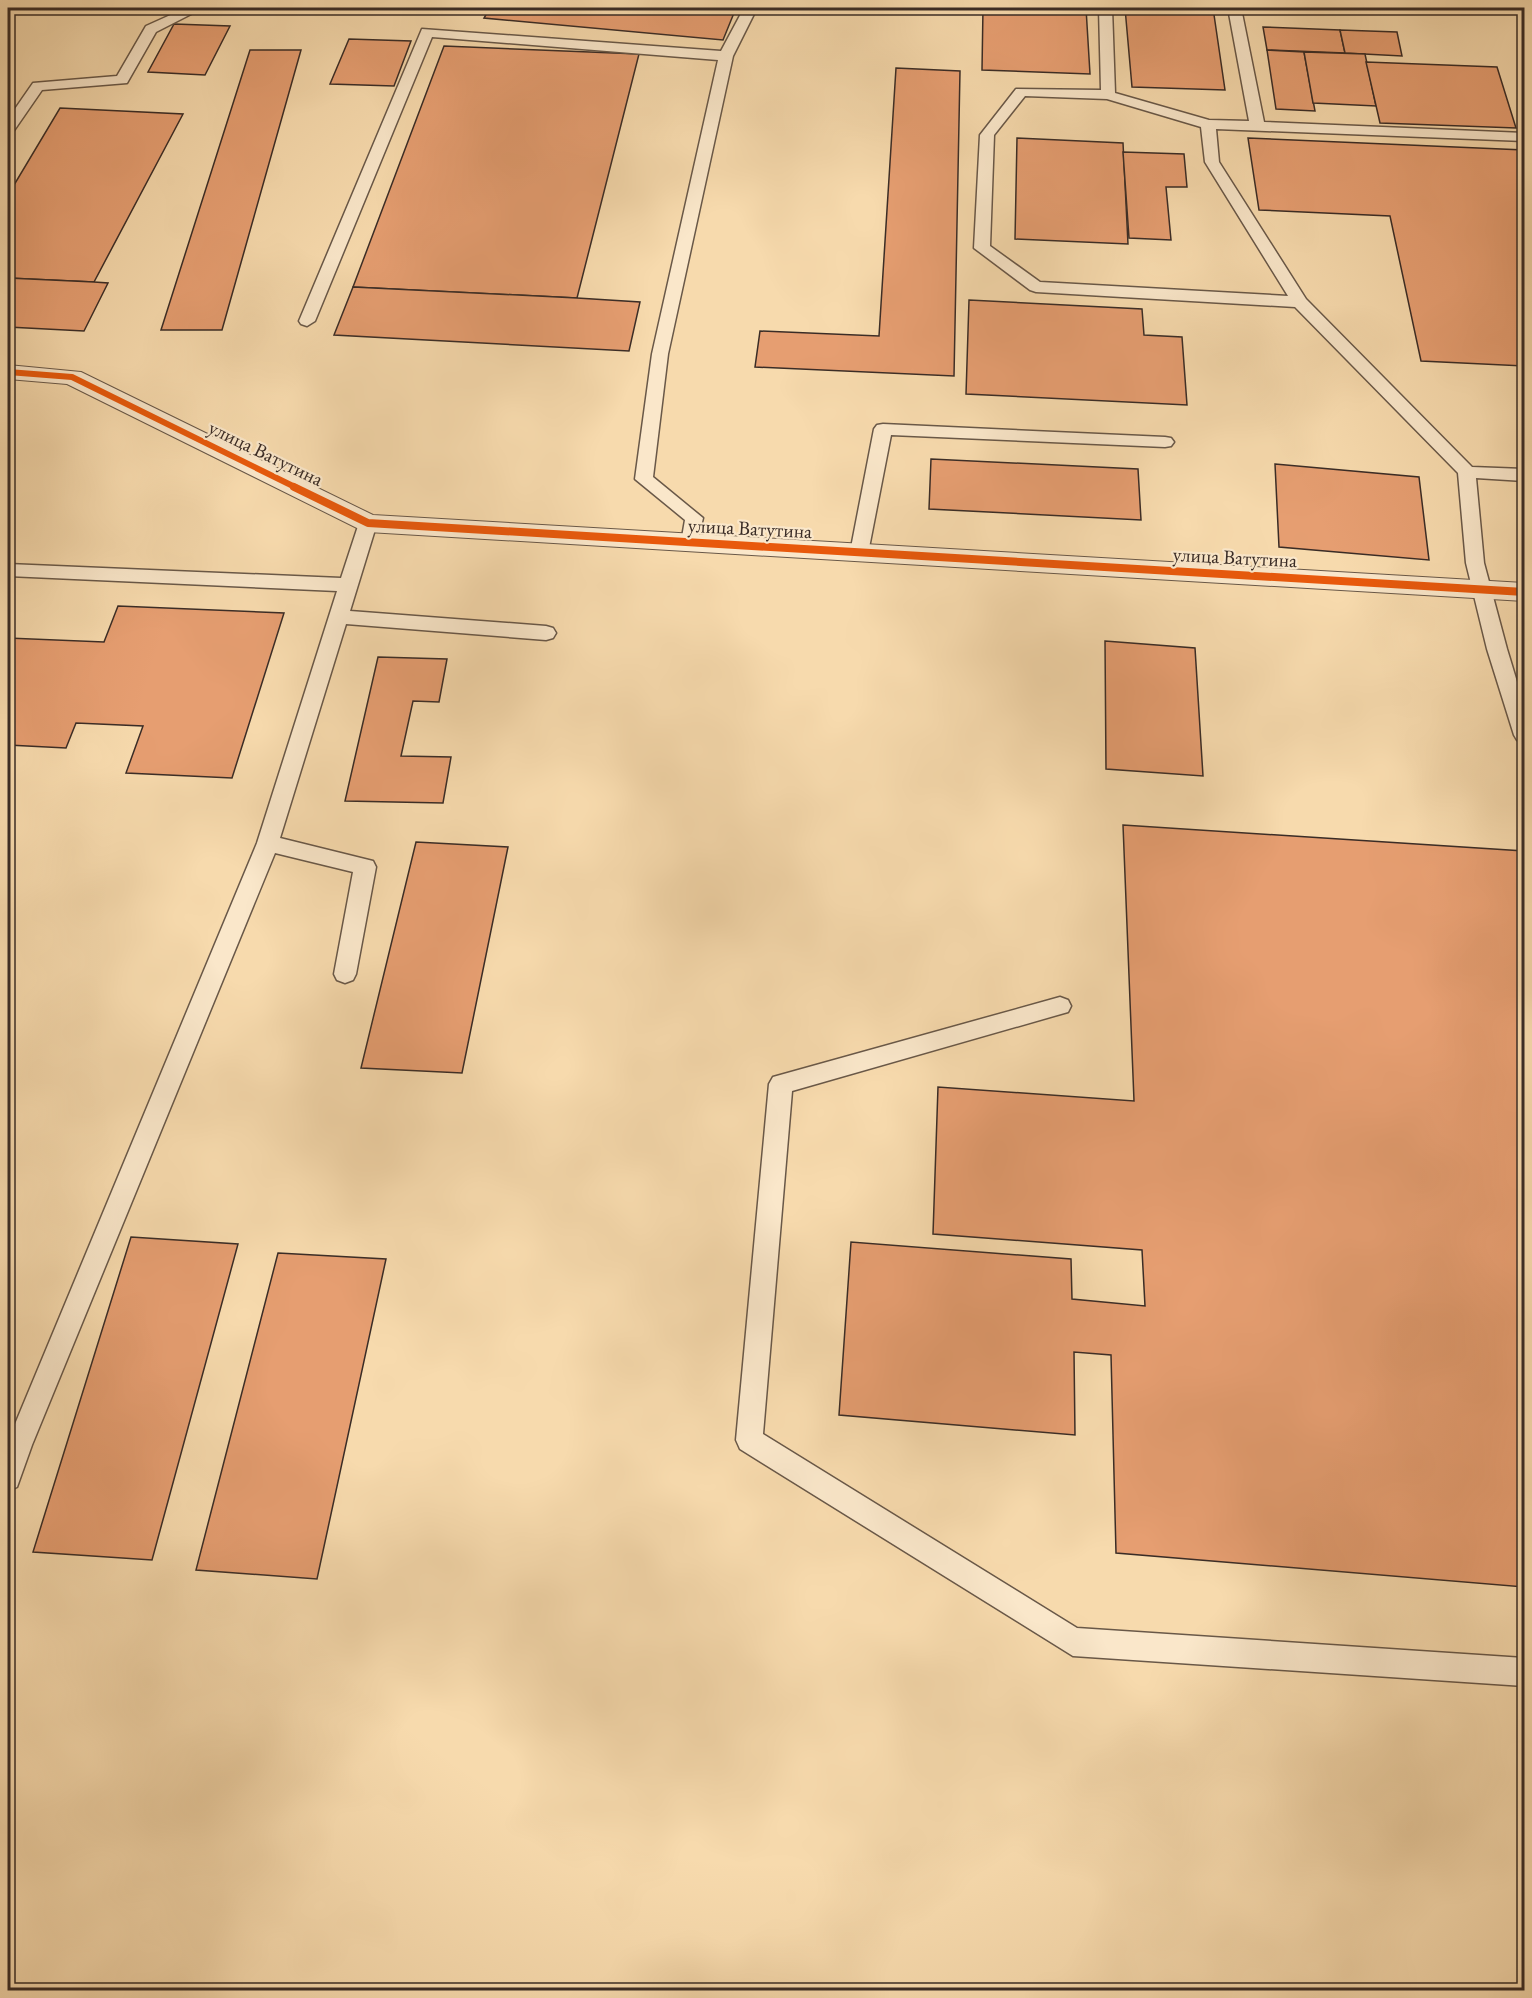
<svg xmlns="http://www.w3.org/2000/svg" width="1532" height="1998" font-family="'EB Garamond',serif">
<style>
.building{fill:#e69e71;stroke:#3a2c26;stroke-width:1.5}
.lines{fill:none;stroke-linecap:round;stroke-linejoin:round}
.lane-casing{stroke:#695848;stroke-width:3}
.street-casing{stroke:#695848;stroke-width:2}
.lane{fill:#fae7ca;fill-rule:evenodd}
.street{fill:#fae7ca;fill-rule:evenodd}
.cycleway-far1-casing{stroke:#fae7ca;stroke-width:8}
.cycleway-casing{stroke:#fae7ca;stroke-width:12}
.cycleway-far1{stroke:#e8590c;stroke-width:6}
.cycleway{stroke:#e8590c;stroke-width:8}
.labels{text-anchor:middle;stroke-width:4.5;stroke-linejoin:round;paint-order:stroke}
.street-label{font-size:20px;fill:#3a2c26;stroke:#fae7ca}
</style>
<rect width="100%" height="100%" fill="#f7daad"/>
<filter id="stains"><feTurbulence type="fractalNoise" baseFrequency=".00333" numOctaves="4"/><feColorMatrix values="0 0 0 0 .2 0 0 0 0 .09 0 0 0 0 .02 0 0 0 .5 -.17"/></filter>
<radialGradient id="worn" r=".72"><stop offset=".6" stop-color="#630" stop-opacity="0"/><stop offset="1" stop-color="#630" stop-opacity=".3"/></radialGradient>
<g class="building">
<path d="M490,8H736L723,40L484,18Z"/>
<path d="M983,8H1086L1090,74L982,70Z"/>
<path d="M1125,8H1213L1225,90L1132,87Z"/>
<path d="M174,24L230,26L205,75L148,72Z"/>
<path d="M1263,27L1340,30L1345,53L1267,50Z"/>
<path d="M1340,30L1397,32L1402,56L1345,53Z"/>
<path d="M349,39L411,41L394,86L330,84Z"/>
<path d="M444,46L639,54L577,298L353,287Z"/>
<path d="M250,50H301L222,330H161Z"/>
<path d="M1267,50L1304,52L1315,111L1276,109Z"/>
<path d="M1304,52L1365,54L1376,106L1313,103Z"/>
<path d="M1366,62L1497,67L1516,128L1380,123Z"/>
<path d="M896,68L960,71L954,376L755,367L760,331L879,336Z"/>
<path d="M60,108L183,114L94,282L8,278V195Z"/>
<path d="M1017,138L1123,143L1128,244L1015,239Z"/>
<path d="M1248,138L1524,150V366L1421,361L1390,216L1259,210Z"/>
<path d="M1123,152L1184,154L1187,187H1166L1171,240L1129,238Z"/>
<path d="M8,278L94,282L108,283L84,331L8,327Z"/>
<path d="M353,287L577,298L640,302L629,351L334,335Z"/>
<path d="M969,300L1142,309L1144,335L1182,337L1187,405L966,394Z"/>
<path d="M931,459L1138,469L1141,520L929,509Z"/>
<path d="M1275,464L1419,477L1429,560L1279,547Z"/>
<path d="M118,606L284,613L232,778L126,773L143,726L76,723L66,748L8,745V638L104,642Z"/>
<path d="M1105,641L1195,648L1203,776L1106,769Z"/>
<path d="M378,657L447,659L439,702L413,701L401,756L451,757L443,803L345,801Z"/>
<path d="M1123,825L1524,851V1587L1116,1553L1111,1355L1074,1352L1075,1435L839,1415L851,1242L1071,1259L1072,1299L1145,1306L1142,1250L933,1234L938,1087L1134,1101Z"/>
<path d="M416,842L508,847L462,1073L361,1068Z"/>
<path d="M131,1237L238,1244L152,1560L33,1552Z"/>
<path d="M278,1253L386,1259L317,1579L196,1570Z"/>
</g>
<g class="lines">
<defs>
<g id="lane">
<path d="M186,8H203L156,32L127,83L42,90L13,132L8,133V119L33,83L117,76L146,26Z"/>
<path d="M744,8H757L733,56L668,354L653,477L703,518L696,547H684L681,543L685,520L635,479L652,354L718,60L432,37L315,321L307,326L301,324L299,321L422,29L721,51Z"/>
<path d="M1099,8H1112L1115,93L1209,120L1249,121L1228,8H1241L1264,122L1524,133V141L1216,129L1219,162L1306,299L1472,467L1524,469V481L1476,478L1484,563L1507,649L1524,705V742L1517,740L1514,735L1487,649L1466,563L1458,473L1295,307L1036,292L1030,290L974,248L980,135L1016,89L1101,90ZM1025,96L1107,99L1201,127L1205,162L1288,296L1040,282L990,246L994,135Z"/>
<path d="M883,424L1165,437L1171,438L1174,442L1171,446L1165,447L891,435L868,553L866,557H852L850,553L874,429L877,425Z"/>
<path d="M368,517L374,519L377,523L350,611L546,626L553,628L556,633L553,638L546,640L346,624L280,838L373,861L376,867L356,974L353,980L345,983L337,980L334,974L353,872L275,853L32,1445L17,1487L8,1491V1441L257,843L337,591L8,576V564L341,578L359,523L362,519Z"/>
<path d="M1060,997L1068,1000L1071,1006L1068,1012L792,1091L763,1434L1077,1628L1524,1658V1686L1073,1656L740,1449L736,1440L769,1084L773,1077Z"/>
</g>
<path id="street" d="M8,365L81,372L373,515L1524,583V601L368,532L359,529L67,384L8,379Z"/>
</defs>
<use href="#lane" class="lane-casing"/>
<use href="#street" class="street-casing"/>
<use href="#lane" class="lane"/>
<use href="#street" class="street"/>
<defs>
<path id="cycleway-far1" d="M8,372L72,377L297,488"/>
<path id="cycleway" d="M294,487L368,523L1524,592"/>
</defs>
<use href="#cycleway-far1" class="cycleway-far1-casing"/>
<use href="#cycleway" class="cycleway-casing"/>
<use href="#cycleway-far1" class="cycleway-far1"/>
<use href="#cycleway" class="cycleway"/>
</g>
<g class="labels">
<g class="street-label">
<text transform="translate(266 453) rotate(26)" y="7">улица Ватутина</text>
<text transform="translate(750 528) rotate(3)" y="7">улица Ватутина</text>
<text transform="translate(1235 557) rotate(3)" y="7">улица Ватутина</text>
</g>
</g>
<rect width="1532" height="1998" fill="none" stroke="#f7daad" stroke-width="30"/>
<rect x="9" y="9" width="1514" height="1980" fill="none" stroke="#3a2c26" stroke-width="3"/>
<rect x="15" y="15" width="1502" height="1968" fill="none" stroke="#3a2c26" stroke-width="1.5"/>
<rect width="100%" height="100%" filter="url(#stains)"/>
<rect width="100%" height="100%" fill="url(#worn)"/>
</svg>
